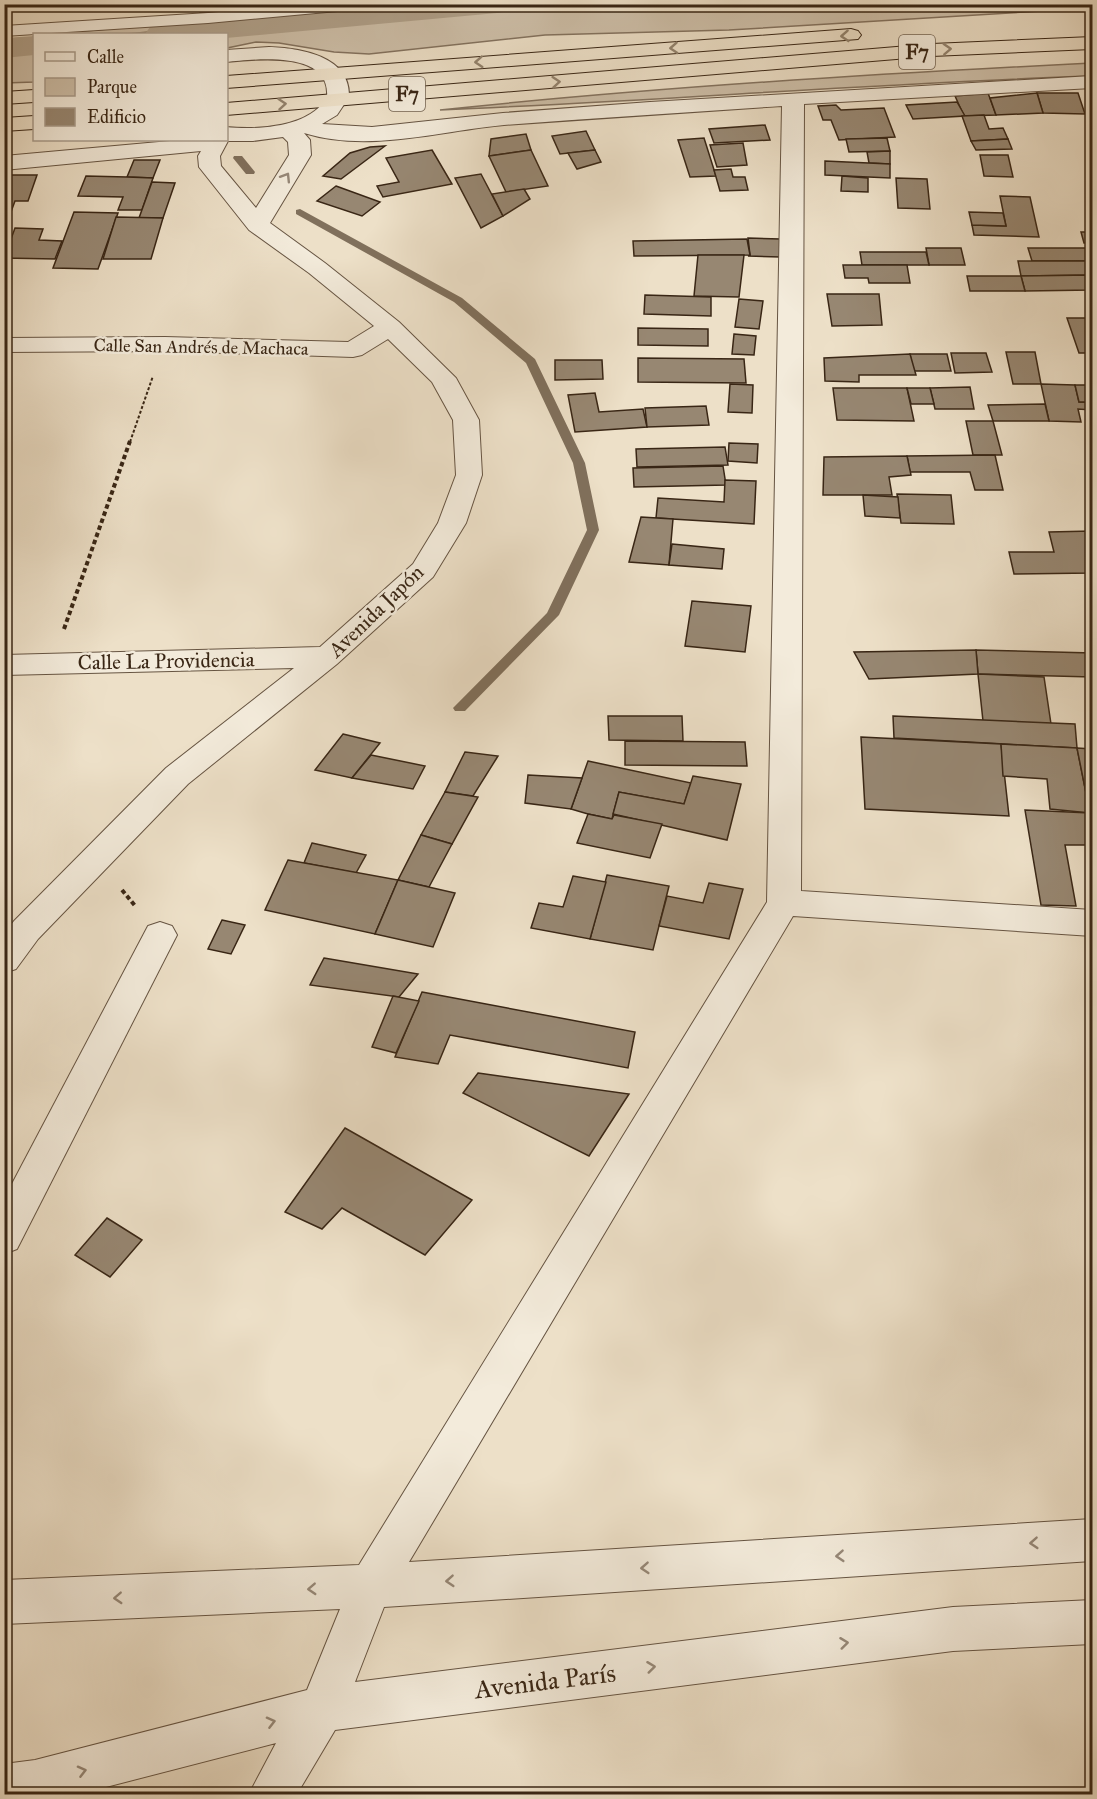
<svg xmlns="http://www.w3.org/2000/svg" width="1097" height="1799" font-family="'IM FELL Great Primer',serif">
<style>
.green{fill:#cec0aa;stroke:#847360;stroke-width:1.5}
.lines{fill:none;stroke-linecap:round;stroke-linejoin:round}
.stream{fill:#80705c;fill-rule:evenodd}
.canal{fill:#b0a18b;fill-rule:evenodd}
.building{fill:#978772;stroke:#392615;stroke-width:1.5}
.lane-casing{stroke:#665442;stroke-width:2}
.street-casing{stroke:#665442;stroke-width:2}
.highway-casing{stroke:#392615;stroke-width:2}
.path-far1{stroke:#392615;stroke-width:2;stroke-dasharray:3 2;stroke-linecap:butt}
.path{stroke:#392615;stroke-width:4;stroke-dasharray:4.5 3;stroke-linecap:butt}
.lane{fill:#f3ebdb;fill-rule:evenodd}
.street{fill:#f3ebdb;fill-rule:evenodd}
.highway{fill:#ede0c8;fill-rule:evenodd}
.oneway{stroke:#93836e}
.oneway2{stroke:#968878}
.labels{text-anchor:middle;stroke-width:5;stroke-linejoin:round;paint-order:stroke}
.far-street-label{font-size:18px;fill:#392615;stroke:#f3ebdb}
.shield{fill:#f3ebdb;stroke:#716150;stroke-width:1.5}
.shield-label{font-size:20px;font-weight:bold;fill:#392615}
.street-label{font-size:21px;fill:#392615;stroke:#f3ebdb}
.near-street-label{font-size:26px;fill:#392615;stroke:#f3ebdb}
</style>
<rect width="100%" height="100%" fill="#ede0c8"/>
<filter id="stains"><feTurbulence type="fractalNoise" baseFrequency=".00333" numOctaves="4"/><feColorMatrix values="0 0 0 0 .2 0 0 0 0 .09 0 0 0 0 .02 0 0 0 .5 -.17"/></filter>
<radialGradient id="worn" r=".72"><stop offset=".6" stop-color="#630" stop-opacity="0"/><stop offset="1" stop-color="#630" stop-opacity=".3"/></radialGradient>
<g class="green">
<path d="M554,4H1092V8L729,30L545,35L369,54L334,52L279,43L256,42L227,48V35Z"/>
<path d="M201,5H306L200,13Z"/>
<path d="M392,5H456L126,34H49Z"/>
<path d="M34,52V82L5,83V54Z"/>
<path d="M1092,63V76C875,83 658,101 440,110C657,87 874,74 1092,63Z"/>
</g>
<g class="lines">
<g class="stream">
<path d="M234,156H242L255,172L254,174H246L233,158Z"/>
<path d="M300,209L462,298L535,359L585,463L599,530L559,615L465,711H455L453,708L547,613L587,530L573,463L526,363L454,302L296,214V210Z"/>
</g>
<g class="canal">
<path d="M387,4H512L508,11L497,13L226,38V34H145L150,27L161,25Z"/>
<path d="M34,36V55L4,58V38Z"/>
</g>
</g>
<g class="building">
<path d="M988,93L996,115L964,116L955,96Z"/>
<path d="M1037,93H1078L1085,114L1043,113Z"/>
<path d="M1037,93L1043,113L996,115L990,98Z"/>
<path d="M957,102L965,116L913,119L906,105Z"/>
<path d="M836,105L841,110L884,108L895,137L839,140L831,120H823L818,106Z"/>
<path d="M984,115L989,129L1003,128L1008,139L971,141L962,116Z"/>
<path d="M765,125L770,140L714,143L709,129Z"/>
<path d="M586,131L595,150L560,154L552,136Z"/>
<path d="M526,134L531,150L489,156L491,139Z"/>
<path d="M704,138L716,176L690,177L678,140Z"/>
<path d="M887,138L890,151L849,152L846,139Z"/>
<path d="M1008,139L1012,149L976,150L971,141Z"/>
<path d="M743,143L747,165L717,167L710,145Z"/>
<path d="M385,146L341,179L323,176L350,153L370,147Z"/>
<path d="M432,150L452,184L383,197L377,186L399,182L386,158Z"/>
<path d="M531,150L548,186L506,192L489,156Z"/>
<path d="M595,150L601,162L577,169L568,153Z"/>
<path d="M890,151V164L869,163L867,152Z"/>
<path d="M980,155H1008L1013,177L984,176Z"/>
<path d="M134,160H160L153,178L127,177Z"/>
<path d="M825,161L890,164V178L825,175Z"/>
<path d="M731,169L733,177H745L748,190L720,191L714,170Z"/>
<path d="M481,174L503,216L481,228L455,178Z"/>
<path d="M4,175H37L28,201H15L5,228Z"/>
<path d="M86,176L127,177L153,178L142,210H118L123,197L78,196Z"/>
<path d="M842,176L868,178V192L841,191Z"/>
<path d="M896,178L927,179L930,209L898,208Z"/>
<path d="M152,182L175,183L163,218H139Z"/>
<path d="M336,186L380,202L362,216L317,201Z"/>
<path d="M524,189L530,199L503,216L492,194Z"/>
<path d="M1000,196L1030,197L1039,237L974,235L972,225L1006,226Z"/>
<path d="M74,212L118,213L98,269L53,268Z"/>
<path d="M969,212L1003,213L1006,226L972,225Z"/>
<path d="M116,217L163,218L151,259H103Z"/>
<path d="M15,228L43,229L39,240L62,241L55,259L4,258Z"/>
<path d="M1081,232H1092V243H1084Z"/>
<path d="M748,238L780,239V257L748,256L750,255Z"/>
<path d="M747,239L750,255L634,256L633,241Z"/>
<path d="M926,248H961L965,265H929Z"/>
<path d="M1028,248H1086L1090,261H1032Z"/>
<path d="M860,252H926L929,265H862Z"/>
<path d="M698,255H744L739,297L694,296Z"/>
<path d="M1018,261H1092V275L1021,276Z"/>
<path d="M843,265H907L910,283H869L868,278H845Z"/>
<path d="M1092,275V290L1025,291L1021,276Z"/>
<path d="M967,276H1021L1025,291H970Z"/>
<path d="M827,294H879L882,325L832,326Z"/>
<path d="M645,295L711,297V316L644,314Z"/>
<path d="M739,299L763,301L759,329L735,327Z"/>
<path d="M1067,318H1092V353H1079Z"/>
<path d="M638,328L708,329V346L638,345Z"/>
<path d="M734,334L756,336L754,355L732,354Z"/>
<path d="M1006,352H1035L1041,384H1013Z"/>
<path d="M951,353H986L992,372L955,373Z"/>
<path d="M910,354H947L951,371H913Z"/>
<path d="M910,354L916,375H859V382L825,381L824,358Z"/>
<path d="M638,358L744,359L746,383L638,382Z"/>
<path d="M555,360H602L603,379L555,380Z"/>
<path d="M730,384L753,385L752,413L728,412Z"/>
<path d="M1041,384L1075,385L1079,402H1092V410L1078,409L1081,422L1049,421Z"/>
<path d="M1075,385H1092V402H1079Z"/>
<path d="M970,387L974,409H935L930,388Z"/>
<path d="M833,388H907L914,421L837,420Z"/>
<path d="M907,388H930L934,404H911Z"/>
<path d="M595,393L599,412L643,409L647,427L575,432L568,395Z"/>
<path d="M1045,404L1049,421H993L988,405Z"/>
<path d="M706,406L709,425L647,427L645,408Z"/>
<path d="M966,421H993L1002,455H973Z"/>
<path d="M729,443L758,444L757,463L728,461Z"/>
<path d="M725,447L728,465L637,467L636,449Z"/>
<path d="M995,455L1003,490H975L970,472H910L907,456Z"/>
<path d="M907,456L911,475L889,477L892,495H823L824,457Z"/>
<path d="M723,466L726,485L634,487L633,468Z"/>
<path d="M725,480L756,481L754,524L656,518L658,498L724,502Z"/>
<path d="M897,494L951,495L954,524L901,523Z"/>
<path d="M863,495L898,497L900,518L865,516Z"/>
<path d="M641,517L673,519L669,565L629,562Z"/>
<path d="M1092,531V573L1014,574L1009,552H1054L1049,532Z"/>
<path d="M672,544L724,549L722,569L669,565Z"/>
<path d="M692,601L751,606L745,652L685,646Z"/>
<path d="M976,650L1092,653V677L978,674Z"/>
<path d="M976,650L978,674L869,679L854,652Z"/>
<path d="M978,674L1044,677L1051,724L983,721Z"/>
<path d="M608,716H682L683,741L609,740Z"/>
<path d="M893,716L1075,724L1077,748L894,738Z"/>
<path d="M343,734L380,743L352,778L315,770Z"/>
<path d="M861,737L1001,744L1009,816L865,809Z"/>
<path d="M625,741L745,742L747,766L625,765Z"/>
<path d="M1001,744L1077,748L1090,813L1050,809L1047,779L1003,776Z"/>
<path d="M1077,748L1092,749V814L1090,813Z"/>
<path d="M465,752L498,756L473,796L445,792Z"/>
<path d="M371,755L425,766L413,789L352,778Z"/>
<path d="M588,761L691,783L684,804L619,792L612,819L588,814L571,809Z"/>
<path d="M528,775L582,778L571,809L525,803Z"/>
<path d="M693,776L741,784L727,840L613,814L619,792L684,804Z"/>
<path d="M445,792L478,797L452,844L421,835Z"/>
<path d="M1025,810L1090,813L1092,845H1065L1076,906L1041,905Z"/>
<path d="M588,814L612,819L614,815L662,824L650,858L577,843Z"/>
<path d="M421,835L452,844L429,887L398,880Z"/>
<path d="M312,843L366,855L356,873L304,863Z"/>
<path d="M288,860L398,880L375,934L265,910Z"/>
<path d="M607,875L669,886L653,950L590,939Z"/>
<path d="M573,876L606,882L590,939L531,928L539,903L563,907Z"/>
<path d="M398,880L455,893L433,947L375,934Z"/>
<path d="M709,883L743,889L729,939L659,926L667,896L703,903Z"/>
<path d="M222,920L245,925L231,954L208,949Z"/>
<path d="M324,958L418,974L399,997L310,985Z"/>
<path d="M422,992L635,1032L628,1068L450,1035L438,1064L395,1057Z"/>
<path d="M393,996L419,1001L396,1053L372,1047Z"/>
<path d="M478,1073L629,1094L589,1156L463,1093Z"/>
<path d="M345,1128L472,1200L425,1255L342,1208L322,1229L285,1212Z"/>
<path d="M107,1218L142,1240L110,1277L75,1255Z"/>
</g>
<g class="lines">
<defs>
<path id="lane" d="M304,4H366L359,9L208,23L4,36V26L208,13Z"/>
<g id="street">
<path d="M269,47C300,48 351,56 349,97L337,115L322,124L372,127L503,113L650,102L1092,76V88L804,104L801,891L1092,910V936L793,916L409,1562L1092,1519V1561L384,1607L355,1682L953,1607L1092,1600V1644L953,1651L335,1730L297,1794H249L276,1743L79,1794H4V1764L35,1760L307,1690L340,1609L4,1624V1580L359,1565L767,902L782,106C689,112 596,118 504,125C439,131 368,153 304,133L310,140L311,155L270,223L325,263L399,322L456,378L479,420L482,475L466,523L433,577L337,664L188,784L38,939L16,969L4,973V934L14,921L166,768L294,668L4,675V655L320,647L413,564L438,523L456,475L453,420L432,382L388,339L362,355L353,357L165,351L4,352V338L165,337L348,342L374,326L309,273L249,230L199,167L198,156L201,151L4,170V156L181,140H226V127C257,130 310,128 327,97C331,50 256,59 226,62V50ZM283,137L288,142L289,155L256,208L221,166L220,156L228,141H253Z"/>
<path d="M160,922L172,926L177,935L17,1249L4,1254V1199L148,926Z"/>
</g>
<g id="highway">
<path d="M851,29L858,31L861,35L858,39L226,88V76Z"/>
<path d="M1092,37V49L932,56L226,115V103L932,44Z"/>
<path d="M34,90V102L4,104V92Z"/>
<path d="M34,116V129L4,131V118Z"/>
</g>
</defs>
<use href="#lane" class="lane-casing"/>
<use href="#street" class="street-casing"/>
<use href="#highway" class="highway-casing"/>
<path class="path-far1" d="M130,442L153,376"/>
<g class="path">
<path d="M64,629L130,441"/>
<path d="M122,890L136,907"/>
</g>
<use href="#lane" class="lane"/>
<use href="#street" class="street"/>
<use href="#highway" class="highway"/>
</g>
<defs><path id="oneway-chevron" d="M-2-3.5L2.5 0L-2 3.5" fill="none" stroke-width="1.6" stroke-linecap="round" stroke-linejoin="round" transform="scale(1.5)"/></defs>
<g class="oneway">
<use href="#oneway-chevron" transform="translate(845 36) rotate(176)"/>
<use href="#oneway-chevron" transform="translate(674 48) rotate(176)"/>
<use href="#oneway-chevron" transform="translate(947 49) rotate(-3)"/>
<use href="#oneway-chevron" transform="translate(479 62) rotate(176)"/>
<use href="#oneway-chevron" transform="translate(556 82) rotate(-5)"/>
<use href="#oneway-chevron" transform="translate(282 104) rotate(-5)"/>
</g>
<g class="oneway2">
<use href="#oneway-chevron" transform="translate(286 177) rotate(-58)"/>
<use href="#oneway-chevron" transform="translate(1034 1543) rotate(176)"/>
<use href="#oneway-chevron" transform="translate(840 1556) rotate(176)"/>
<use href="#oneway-chevron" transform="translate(645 1568) rotate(176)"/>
<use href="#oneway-chevron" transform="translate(450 1581) rotate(176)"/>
<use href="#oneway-chevron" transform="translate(312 1589) rotate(177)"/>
<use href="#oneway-chevron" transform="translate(118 1598) rotate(177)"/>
<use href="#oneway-chevron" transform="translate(844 1643) rotate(-7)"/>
<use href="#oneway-chevron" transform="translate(651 1667) rotate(-7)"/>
<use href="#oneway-chevron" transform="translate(271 1722) rotate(-14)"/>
<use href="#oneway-chevron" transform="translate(82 1771) rotate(-14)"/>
</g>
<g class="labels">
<g class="far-street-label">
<text transform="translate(201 347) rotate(1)" y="6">Calle San Andrés de Machaca</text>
</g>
<g class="shield">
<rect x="899" y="35" width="36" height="34" rx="4.5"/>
<rect x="389" y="77" width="36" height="34" rx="4.5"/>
</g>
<g class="shield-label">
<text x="917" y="59">F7</text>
<text x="407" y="101">F7</text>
</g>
<g class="street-label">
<text transform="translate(376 611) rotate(-44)" y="7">Avenida Japón</text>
<text transform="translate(166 661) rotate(-1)" y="7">Calle La Providencia</text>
</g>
<g class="near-street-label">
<text transform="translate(545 1681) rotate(-7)" y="9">Avenida París</text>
</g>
</g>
<rect width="1097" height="1799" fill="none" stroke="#ede0c8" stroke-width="24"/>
<rect x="6" y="6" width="1085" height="1787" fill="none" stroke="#392615" stroke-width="3"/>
<rect x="12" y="12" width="1073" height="1775" fill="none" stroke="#392615" stroke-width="1.5"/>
<rect x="33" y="33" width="195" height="108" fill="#f3ebdb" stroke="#a99c8c" stroke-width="1.5"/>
<rect x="45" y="52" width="30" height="9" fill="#f3ebdb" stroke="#a99c8c" stroke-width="1.5"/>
<text x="87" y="63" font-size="18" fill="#392615">Calle</text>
<rect x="45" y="78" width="30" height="18" fill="#cec0aa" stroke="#a99c8c" stroke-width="1.5"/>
<text x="87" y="93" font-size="18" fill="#392615">Parque</text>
<rect x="45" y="108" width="30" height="18" fill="#978772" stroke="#a99c8c" stroke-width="1.5"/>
<text x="87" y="123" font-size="18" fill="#392615">Edificio</text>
<rect width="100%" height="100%" filter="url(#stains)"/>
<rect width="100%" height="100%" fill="url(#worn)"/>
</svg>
